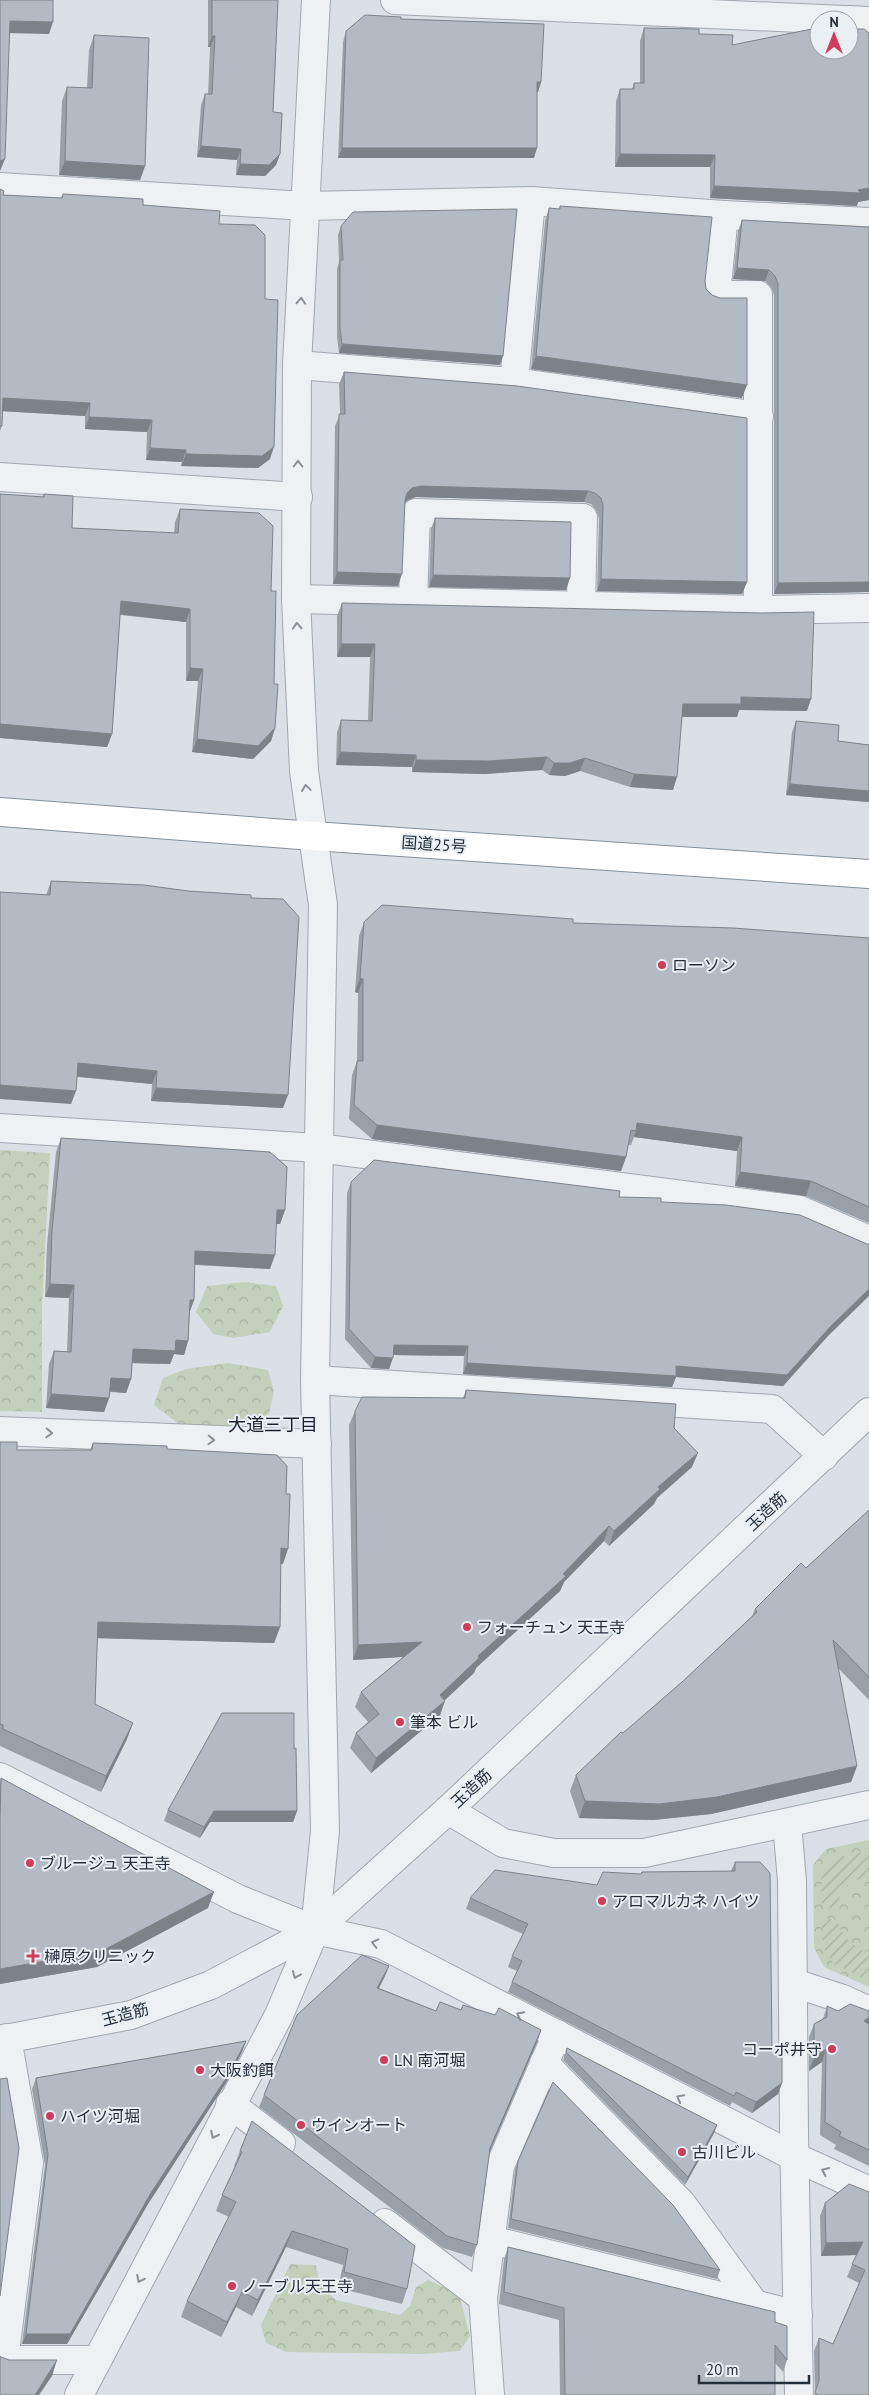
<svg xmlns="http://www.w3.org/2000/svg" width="869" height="2395" font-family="'PT Sans','Noto Sans JP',sans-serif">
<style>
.forest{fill:url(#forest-crowns)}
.garden{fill:url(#garden-furrows)}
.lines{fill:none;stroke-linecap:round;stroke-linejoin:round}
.minor-casing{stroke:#a1a7b0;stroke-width:30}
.tertiary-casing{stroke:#a1a7b0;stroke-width:30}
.trunk-casing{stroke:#838f9d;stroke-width:30}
.minor{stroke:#eef1f4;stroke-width:28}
.tertiary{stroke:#eef1f4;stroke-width:28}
.trunk{stroke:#fff;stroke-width:28}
.wall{fill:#9aa0a8}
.shaded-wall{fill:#7d8288}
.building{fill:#b3bac3;stroke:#7d8288}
.oneway{stroke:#8a9098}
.poi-dot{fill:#cf3d5e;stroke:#eaeff4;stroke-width:2}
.labels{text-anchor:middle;stroke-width:4;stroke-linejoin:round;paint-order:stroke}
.street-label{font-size:16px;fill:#252f3c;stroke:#eaeff4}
.poi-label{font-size:16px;fill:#252f3c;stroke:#eaeff4;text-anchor:start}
.neighbourhood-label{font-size:18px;fill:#18212d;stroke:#eaeff4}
</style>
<defs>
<pattern id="forest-crowns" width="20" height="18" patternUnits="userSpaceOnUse" patternTransform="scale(1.25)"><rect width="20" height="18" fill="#c3d0bc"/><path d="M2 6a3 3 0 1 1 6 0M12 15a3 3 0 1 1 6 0" fill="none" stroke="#a7b3a2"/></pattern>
<pattern id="garden-furrows" width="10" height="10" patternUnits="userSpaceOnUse" patternTransform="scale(1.25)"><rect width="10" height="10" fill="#c3d0bc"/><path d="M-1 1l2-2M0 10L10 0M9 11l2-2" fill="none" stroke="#a7b3a2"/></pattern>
</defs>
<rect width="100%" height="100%" fill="#dbe0e6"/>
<g class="forest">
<path d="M0,1150L50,1153L42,1306V1412L0,1411Z"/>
<path d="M245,1282L276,1286L283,1306L270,1332L233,1338L213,1334L196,1312L207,1286Z"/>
<path d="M228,1363L268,1370L274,1391L269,1414L244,1425L184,1428L154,1405L163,1378L186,1369Z"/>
<path d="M869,1840V1987L824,1967L814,1948L813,1865L826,1849Z"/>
<path d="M290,2264L316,2265L320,2285L336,2300L400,2315L410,2306L416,2287L428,2280L459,2294L470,2336L460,2351L423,2354L286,2352L266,2343L261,2325Z"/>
</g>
<g class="garden">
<path d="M869,1851V1876C847,1882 842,1887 836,1909L822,1906L821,1871L830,1859Z"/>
<path d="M822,1918L837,1920C843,1939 852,1945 869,1954V1981L833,1963L823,1946Z"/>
</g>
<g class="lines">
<defs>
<g id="minor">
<path d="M395,0L844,20"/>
<path d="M849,20L869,21"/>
<path d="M724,215L716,295H758V610"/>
<path d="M297,365L514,382L759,416"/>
<path d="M514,382L531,201"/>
<path d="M296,599L758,610L869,608"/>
<path d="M413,602L416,513L583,518L581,606"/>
<path d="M313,836L304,771L296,599L297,365L316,0"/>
<path d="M315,1380L772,1409L824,1456"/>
<path d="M0,1431L317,1444"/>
<path d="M0,1777L238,1899L315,1930L381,1944L795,2157L869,2191"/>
<path d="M7,2038L29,2163L4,2360H97"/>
<path d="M544,2063L682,2204L756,2306"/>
<path d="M230,2104L281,2143"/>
<path d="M385,2223L483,2298"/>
<path d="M491,2240L798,2315"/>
<path d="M79,2395L279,2015L315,1930"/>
<path d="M490,2395L483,2298L500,2166L557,2034"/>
</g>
<g id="tertiary">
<path d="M0,187L306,206L531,201L724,215L869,222"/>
<path d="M0,477L298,497"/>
<path d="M313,836L323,905L315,1380L325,1831L315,1930"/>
<path d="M0,1128L318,1148L800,1210L869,1240"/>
<path d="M448,1810L503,1843L554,1853H644L869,1805"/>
<path d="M787,1823L792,1881L794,2132L799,2395"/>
<path d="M794,1983L843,1999L869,2011"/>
<path d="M0,2040L131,2015L211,1985L315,1930L448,1810L869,1412"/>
</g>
<path id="trunk" d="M0,812L313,836L869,874"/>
</defs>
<use href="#minor" class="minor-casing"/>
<use href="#tertiary" class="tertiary-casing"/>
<use href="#trunk" class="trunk-casing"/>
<use href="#minor" class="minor"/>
<use href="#tertiary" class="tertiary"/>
<use href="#trunk" class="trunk"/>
</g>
<g class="wall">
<path d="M208,0H278L273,112L280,154L276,165L265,176L236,175L237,160L197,157L201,105L205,94H208L210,47H208Z"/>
<path d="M401,19L541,82L538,92H537L534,158H338L343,42L346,31Z"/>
<path d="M644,28L699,34L732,45L869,33V200L858,202L857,206L710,198V167H615L616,101L620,89H632L634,83H640V41Z"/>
<path d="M94,35L145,166L140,180L59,175L62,101L67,87L87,88L89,50Z"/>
<path d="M0,189L3,195L61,198L63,194L143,205L219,224L265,299L270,459L258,468L181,466L182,462L146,460L147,432L85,429V416L2,411V426L0,431Z"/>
<path d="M560,206L705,281L706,289L742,398L531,369L545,221L549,208L559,209Z"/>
<path d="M742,220L869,227V592L774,594V295L771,287L765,281L733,279L738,231Z"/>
<path d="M341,226L500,365L339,353L337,337V269L339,262L338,235Z"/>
<path d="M344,372L517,386L747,582L742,594L597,591L599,518L596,510L591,504L584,502L416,497L408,500L405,503L398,586L333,584L335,426L340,414L339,384Z"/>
<path d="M0,494L43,497L44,494L72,528L174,533L175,522L180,509L271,591L275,728L271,741L253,759L192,752L198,681H186V622L120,615L112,734L107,747L0,738Z"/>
<path d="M435,518L566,590L429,587L431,529Z"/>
<path d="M342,603L807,711L739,710L737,717H682L673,790L630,787L580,771L565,776L549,775L542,770L484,774L412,772V767L336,765L337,732L341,720H368L370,657H337V616Z"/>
<path d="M796,721L838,741L869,745V802L786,795L792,732Z"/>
<path d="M51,881L188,891L251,898L283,1108L151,1101L152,1084L77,1077L71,1104L46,895Z"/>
<path d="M364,922L573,923L869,938V1223L806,1196L735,1186L737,1151L634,1137L631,1145H628L626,1157L621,1171L372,1139L349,1119L352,1075L357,1061L358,993L355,992L359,936Z"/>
<path d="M61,1138L285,1210L280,1224H276L270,1269L195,1265L194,1300L190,1310L188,1341L184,1355L174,1354L170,1364L132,1363L131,1379L126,1393L110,1392L109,1398L104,1412L46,1408L49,1364L54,1351H67L69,1298L45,1297L47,1245L56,1152Z"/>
<path d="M351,1182L619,1197L661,1202L827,1337L783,1386L676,1377L672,1387L463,1374L464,1356L393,1355L389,1369L371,1368L345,1339L347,1193Z"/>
<path d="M466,1390L674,1428L692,1467L657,1498L654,1504L609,1546L604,1541L564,1582L560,1591L476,1668L474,1673L445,1700L440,1715L371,1773L350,1748L356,1733L368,1722L355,1707L361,1692L403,1657L353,1660L349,1425L355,1411L463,1398Z"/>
<path d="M0,1442L17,1450H90L93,1443L167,1449L283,1564H281L280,1627L274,1643L97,1638L95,1704L127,1739L101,1792L0,1746Z"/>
<path d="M869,1510V1700L838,1668L857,1766L851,1782L711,1814L653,1820L579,1818L570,1791L576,1775L682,1682L752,1616L755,1609L806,1568Z"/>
<path d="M294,1749L297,1811L293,1822H210L200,1838L164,1821L168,1810Z"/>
<path d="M1,1778L208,1908L97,1967L0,1984V1782Z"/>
<path d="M735,1862L772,2050L782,2083L778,2094L752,2113L732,2102L730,2106L508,1992L512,1982L517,1971L508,1967L512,1956L523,1934L466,1909L470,1898L597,1885L641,1874L642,1872L731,1871Z"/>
<path d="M389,1966L384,1978L379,1988L436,2011L461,2010L541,2030L537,2042L490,2151L477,2245L472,2257L443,2248L259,2107L264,2095Z"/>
<path d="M827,2006L838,2011H869V2166L834,2149L836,2145L820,2135L822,2062L809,2071V2037L814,2024L823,2019Z"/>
<path d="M246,2041L242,2052L226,2083L148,2204L67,2344H22L45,2165L32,2089L36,2078Z"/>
<path d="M567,2048L717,2125L714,2133L685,2185L563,2060Z"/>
<path d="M252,2121L407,2289L402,2304L338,2288L343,2265L286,2247L252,2316L236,2307L221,2337L181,2317L187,2301L229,2217L216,2211L222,2195L235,2167L234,2166Z"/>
<path d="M518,2161L720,2270L717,2279L508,2228L515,2170Z"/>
<path d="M869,2192V2395H814L815,2393L814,2351L819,2338L833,2344L859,2283L847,2277L856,2255L821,2256L820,2216L825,2203Z"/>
<path d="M508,2247L775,2322L787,2360L783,2372L775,2363V2395H560L559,2320L499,2304L504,2259Z"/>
</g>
<g class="shaded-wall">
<path d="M10,21L53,22L49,34L6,33Z"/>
<path d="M212,36H215L210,47H208Z"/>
<path d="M537,82H541L538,92H533Z"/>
<path d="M201,146L241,149L237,160L197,157Z"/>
<path d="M342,148H537L534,158H338Z"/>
<path d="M280,154L276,165L265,176L236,175L240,164Z"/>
<path d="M620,154L715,155L710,167H615Z"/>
<path d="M5,159L0,171V172V161Z"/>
<path d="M65,161L145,166L140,180L59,175Z"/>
<path d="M714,186L858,190L869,188V200L858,202L857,206L710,198Z"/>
<path d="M737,268L769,270L765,281L733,279Z"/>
<path d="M342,344L503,356L500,365L339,353Z"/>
<path d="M536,356L747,385L742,398L531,369Z"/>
<path d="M3,398L90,403L85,416L0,411Z"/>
<path d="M89,417L152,420L147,432L85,429Z"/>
<path d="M274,447L270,459L258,468L181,466L186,454Z"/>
<path d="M150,448L186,450L182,462L146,460Z"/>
<path d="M421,486L588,491L584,502L416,497L408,500L403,504L407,493L412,488Z"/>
<path d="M337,572L402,574L398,586L333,584Z"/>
<path d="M433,575L570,578L566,590L429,587Z"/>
<path d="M601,579L747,582L742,594L597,591Z"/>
<path d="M869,582V592L774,594L778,583Z"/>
<path d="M121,601L190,609L186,622L117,614Z"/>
<path d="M341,644H375L370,657H337Z"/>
<path d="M190,668L203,669L198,681H186Z"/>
<path d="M741,697L811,699L807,711L739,710L737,717H678L683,704Z"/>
<path d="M0,724L112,734L107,747L0,738Z"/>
<path d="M275,728L271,741L253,759L192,752L197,739Z"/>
<path d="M340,752L416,755L412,767L336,765Z"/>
<path d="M547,757L542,770L484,774L412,772L416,760Z"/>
<path d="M585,758L580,771L565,776L549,775L554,763Z"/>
<path d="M634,774L677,777L673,790L630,787Z"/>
<path d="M790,784L869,791V802L786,795Z"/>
<path d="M360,978L363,979L358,993L355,992Z"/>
<path d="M78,1063L157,1071L152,1084L73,1076Z"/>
<path d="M0,1085L76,1091L71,1104L0,1099Z"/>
<path d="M156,1088L288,1095L283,1108L151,1101Z"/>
<path d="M637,1123L742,1137L737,1151L634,1137L636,1131Z"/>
<path d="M377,1125L626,1157L621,1171L372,1139Z"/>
<path d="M740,1172L811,1181L806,1196L735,1186Z"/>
<path d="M277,1210H285L280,1224H272Z"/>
<path d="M195,1251L275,1255L270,1269L190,1264Z"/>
<path d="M50,1284L74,1285L69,1298L45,1297Z"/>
<path d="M869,1289V1296L827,1337L783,1386L676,1377L672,1387L463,1374L467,1363L676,1366L831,1326Z"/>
<path d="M190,1300H194L189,1314Z"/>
<path d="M176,1340L188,1341L184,1355L174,1354L170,1364L128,1363L133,1349Z"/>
<path d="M394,1345L468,1346L464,1356L390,1355Z"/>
<path d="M375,1357L393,1358L389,1369L371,1368Z"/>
<path d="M111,1378L131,1379L126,1393L106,1391Z"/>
<path d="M51,1394L109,1398L104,1412L46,1408Z"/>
<path d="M698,1453L692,1467L657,1498L654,1504L609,1546L614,1531L658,1487Z"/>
<path d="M609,1526L604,1541L564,1582L560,1591L476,1668L474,1673L435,1709L445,1701L440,1715L371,1773L376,1758L440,1695L478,1656L563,1574Z"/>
<path d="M281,1548L288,1549L283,1564H276Z"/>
<path d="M98,1622L280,1627L274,1643L92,1638Z"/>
<path d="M422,1642L417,1656L353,1660L358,1645Z"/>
<path d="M133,1723L127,1739L101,1792L106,1776Z"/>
<path d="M857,1766L851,1782L711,1814L653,1820L579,1818L585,1801Z"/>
<path d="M214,1811H297L293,1822H210L200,1838L204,1827Z"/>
<path d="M214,1892L208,1908L97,1967L0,1984V1969Z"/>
<path d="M389,1966L384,1978L373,1999L377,1988Z"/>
<path d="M869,2017V2027L864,2021Z"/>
<path d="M541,2030L537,2042L486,2160L490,2148Z"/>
<path d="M246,2041L242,2052L226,2083L148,2204L67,2344H22L26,2334L151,2193Z"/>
<path d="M826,2049L822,2062L809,2071L814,2058Z"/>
<path d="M782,2083L778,2094L752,2113L756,2102Z"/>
<path d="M717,2125L714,2133L685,2185L688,2177Z"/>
<path d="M292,2231L286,2247L252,2316L258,2300Z"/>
<path d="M863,2242L858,2255L821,2256L826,2243Z"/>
<path d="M242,2292L236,2307L221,2337L227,2322Z"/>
<path d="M57,2360L52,2376L39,2395H35Z"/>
</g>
<g class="building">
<path d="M0,0H53V22L10,21L5,159L0,161Z"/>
<path d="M212,0H278L273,112L282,113L280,154L269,165L240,164L241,149L201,146L205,94H212L215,36H212Z"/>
<path d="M365,15L401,17V19L544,24L541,82H537V148H342L346,31Z"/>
<path d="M644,28L699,29V34L733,35L732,45L812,29H819V50H849V29H864L869,33V188L858,190L861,193L714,186L715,155L620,154V89H634V83H644Z"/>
<path d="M94,35L149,38L145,166L65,161L67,87L92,88Z"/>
<path d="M0,189L4,191L3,195L62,198L63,194L143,199V205L220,211L219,224L255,225L265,235V299L278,300L274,447L262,456L186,454V450L150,448L152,420L89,417L90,403L3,398L2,426H0Z"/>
<path d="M560,206L712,217L705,281L706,289L712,295L720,298H747V385L536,356L549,208L560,209Z"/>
<path d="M517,209L503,356L342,344L340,328V260H343L341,226L353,212Z"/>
<path d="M742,220L869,227V582L778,583V284L775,276L769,270L737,268Z"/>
<path d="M344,372L517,386L747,418V582L601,579L603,506L601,498L595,493L588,491L421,486L412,488L407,493L405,500L402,574L337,572L339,414H345Z"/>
<path d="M0,494L44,497V494L73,496L72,528L178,533L180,509L259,513L273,526L271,591H276L274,684H278L275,728L258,746L197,739L203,669L190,668V609L121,601L112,734L0,724Z"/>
<path d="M435,518L571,522L570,578L433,575Z"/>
<path d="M342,603L762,613L814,612L811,699L741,697V704H683L677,777L634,774L585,758L570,763H554L547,757L489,761L416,760V755L340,752L341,720L372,721L375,644H341Z"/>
<path d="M796,721L839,725L838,741L869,745V791L790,784Z"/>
<path d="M51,881L144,885L188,891L251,895V898L283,899L299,917L288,1095L156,1088L157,1071L78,1063L76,1091L0,1085V892L50,895Z"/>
<path d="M382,905L573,919V923L733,928L869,938V1207L811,1181L740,1172L742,1137L637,1123L636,1131L631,1130L626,1157L377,1125L354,1105L357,1061H363V979L360,978L364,922Z"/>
<path d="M61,1138L270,1152L287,1167L285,1210H277L275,1255L195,1251L194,1300H190L188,1341L176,1340L175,1351L133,1349L131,1379L111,1378L109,1398L51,1394L54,1351L71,1352L74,1285L50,1284L52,1231Z"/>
<path d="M374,1160L620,1191L619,1197L661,1198V1202L726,1205L800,1215L867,1244H869V1289L831,1326L787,1375L676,1366V1376L467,1363L468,1346L394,1345L393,1358L375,1357L349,1329L351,1182Z"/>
<path d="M466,1390L676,1404L674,1428L698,1453L658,1487L660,1489L614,1531L609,1526L563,1574L566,1576L478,1656L479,1658L440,1695L445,1701L376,1758L356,1733L379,1714L361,1692L422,1642L358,1645L355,1411L362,1397L465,1398Z"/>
<path d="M0,1442H17V1450H92L93,1443L167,1446V1449L277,1455L287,1466L286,1494H290L288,1549L281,1548L280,1627L98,1622L95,1704L133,1723L106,1776L3,1729V1725L0,1724Z"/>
<path d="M869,1510V1677L833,1640L857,1766L717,1797L659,1804L585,1801L576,1775L621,1732L623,1733L682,1682L757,1612L755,1609L801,1563L806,1568Z"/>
<path d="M222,1713H294V1749L296,1748L297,1811H214L204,1827L168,1810Z"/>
<path d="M1,1778L214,1892L102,1951L0,1969V1820Z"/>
<path d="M735,1862H760L770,1873L772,2050L782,2044V2083L756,2102L736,2092L734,2096L512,1982L522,1961L512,1956L528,1924L470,1898L495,1870L597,1885L603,1872L641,1874L642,1872L735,1871Z"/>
<path d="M362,1955L389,1966L377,1988L436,2011L440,2002L461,2010L463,2005L495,2015L499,2008L541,2030L490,2148L477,2245L447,2236L264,2095L297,2015Z"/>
<path d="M850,2004L869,2011V2017L864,2021L869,2024V2150L839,2136L841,2132L825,2122L826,2049L814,2058V2024L827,2017V2006L838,2011Z"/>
<path d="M246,2041L230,2072L151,2193L70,2334H26L48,2154L36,2078Z"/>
<path d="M567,2048L717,2125L688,2177L566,2052Z"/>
<path d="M7,2078L19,2148L0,2296V2079Z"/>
<path d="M553,2082L673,2205L720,2270L511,2219L518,2161Z"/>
<path d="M252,2121L415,2246L407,2289L344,2272L348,2249L292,2231L258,2300L242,2292L227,2322L187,2301L236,2202L222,2195L242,2152L240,2151Z"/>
<path d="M849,2184L869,2192V2395H817L815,2392L819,2381V2338L833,2344L865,2270L852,2264L863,2242L826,2243L825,2203Z"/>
<path d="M508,2247L775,2312V2322L787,2326V2360L775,2345V2395H565L564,2308L504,2292Z"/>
<path d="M0,2356L1,2357L9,2360H57L35,2395H0Z"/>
</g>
<defs><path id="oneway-chevron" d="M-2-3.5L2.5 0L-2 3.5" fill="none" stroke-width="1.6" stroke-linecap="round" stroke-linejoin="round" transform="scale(1.25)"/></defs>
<g class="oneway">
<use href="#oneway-chevron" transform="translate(301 301) rotate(-87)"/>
<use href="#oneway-chevron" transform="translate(298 464) rotate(-90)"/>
<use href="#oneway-chevron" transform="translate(297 626) rotate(-93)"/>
<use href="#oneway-chevron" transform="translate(306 788) rotate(-98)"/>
<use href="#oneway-chevron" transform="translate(49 1433) rotate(2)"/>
<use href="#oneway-chevron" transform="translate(211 1440) rotate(2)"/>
<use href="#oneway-chevron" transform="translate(375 1943) rotate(-166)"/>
<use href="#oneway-chevron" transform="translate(296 1975) rotate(113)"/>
<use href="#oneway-chevron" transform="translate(520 2015) rotate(-153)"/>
<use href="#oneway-chevron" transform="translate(680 2098) rotate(-153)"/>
<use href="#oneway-chevron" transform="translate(214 2135) rotate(117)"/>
<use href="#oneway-chevron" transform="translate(825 2171) rotate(-155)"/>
<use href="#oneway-chevron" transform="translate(140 2279) rotate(117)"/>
</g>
<g class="poi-dot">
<circle cx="662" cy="965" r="5"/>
<circle cx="467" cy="1627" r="5"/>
<circle cx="400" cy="1722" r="5"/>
<circle cx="30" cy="1863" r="5"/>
<circle cx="602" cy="1901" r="5"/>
<path d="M30.5 1948.5h5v5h5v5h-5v5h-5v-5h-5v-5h5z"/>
<circle cx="832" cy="2049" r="5"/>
<circle cx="384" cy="2060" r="5"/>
<circle cx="200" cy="2070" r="5"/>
<circle cx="50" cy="2116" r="5"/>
<circle cx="301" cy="2125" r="5"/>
<circle cx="682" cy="2152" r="5"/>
<circle cx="232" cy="2286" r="5"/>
</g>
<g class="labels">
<g class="street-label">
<text transform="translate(434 844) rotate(4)" y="6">国道25号</text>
<text transform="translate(766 1511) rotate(-43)" y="6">玉造筋</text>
<text transform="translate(471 1788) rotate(-43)" y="6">玉造筋</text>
<text transform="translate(125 2014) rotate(-15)" y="6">玉造筋</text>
</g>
<g class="poi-label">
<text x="672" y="971">ローソン</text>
<text x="477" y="1633">フォーチュン 天王寺</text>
<text x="410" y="1728">筆本 ビル</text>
<text x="40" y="1869">ブルージュ 天王寺</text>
<text x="612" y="1907">アロマルカネ ハイツ</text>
<text x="44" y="1962">榊原クリニック</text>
<text x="822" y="2055" text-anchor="end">コーポ井守</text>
<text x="394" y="2066">LN 南河堀</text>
<text x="210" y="2076">大阪釣餌</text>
<text x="60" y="2122">ハイツ河堀</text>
<text x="311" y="2131">ウインオート</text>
<text x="692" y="2158">古川ビル</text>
<text x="242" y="2292">ノーブル天王寺</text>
</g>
<g class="neighbourhood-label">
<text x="273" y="1431">大道三丁目</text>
</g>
</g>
<g transform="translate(834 35)"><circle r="24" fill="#eaeff4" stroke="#9ba2aa"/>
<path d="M0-4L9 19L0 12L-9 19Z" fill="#cf3d5e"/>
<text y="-8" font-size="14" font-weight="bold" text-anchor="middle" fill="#252f3c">N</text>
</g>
<path d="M699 2375v8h110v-8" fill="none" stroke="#252f3c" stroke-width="2.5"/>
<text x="706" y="2375" font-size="15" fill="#252f3c" stroke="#eaeff4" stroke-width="4" paint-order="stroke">20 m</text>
</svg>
